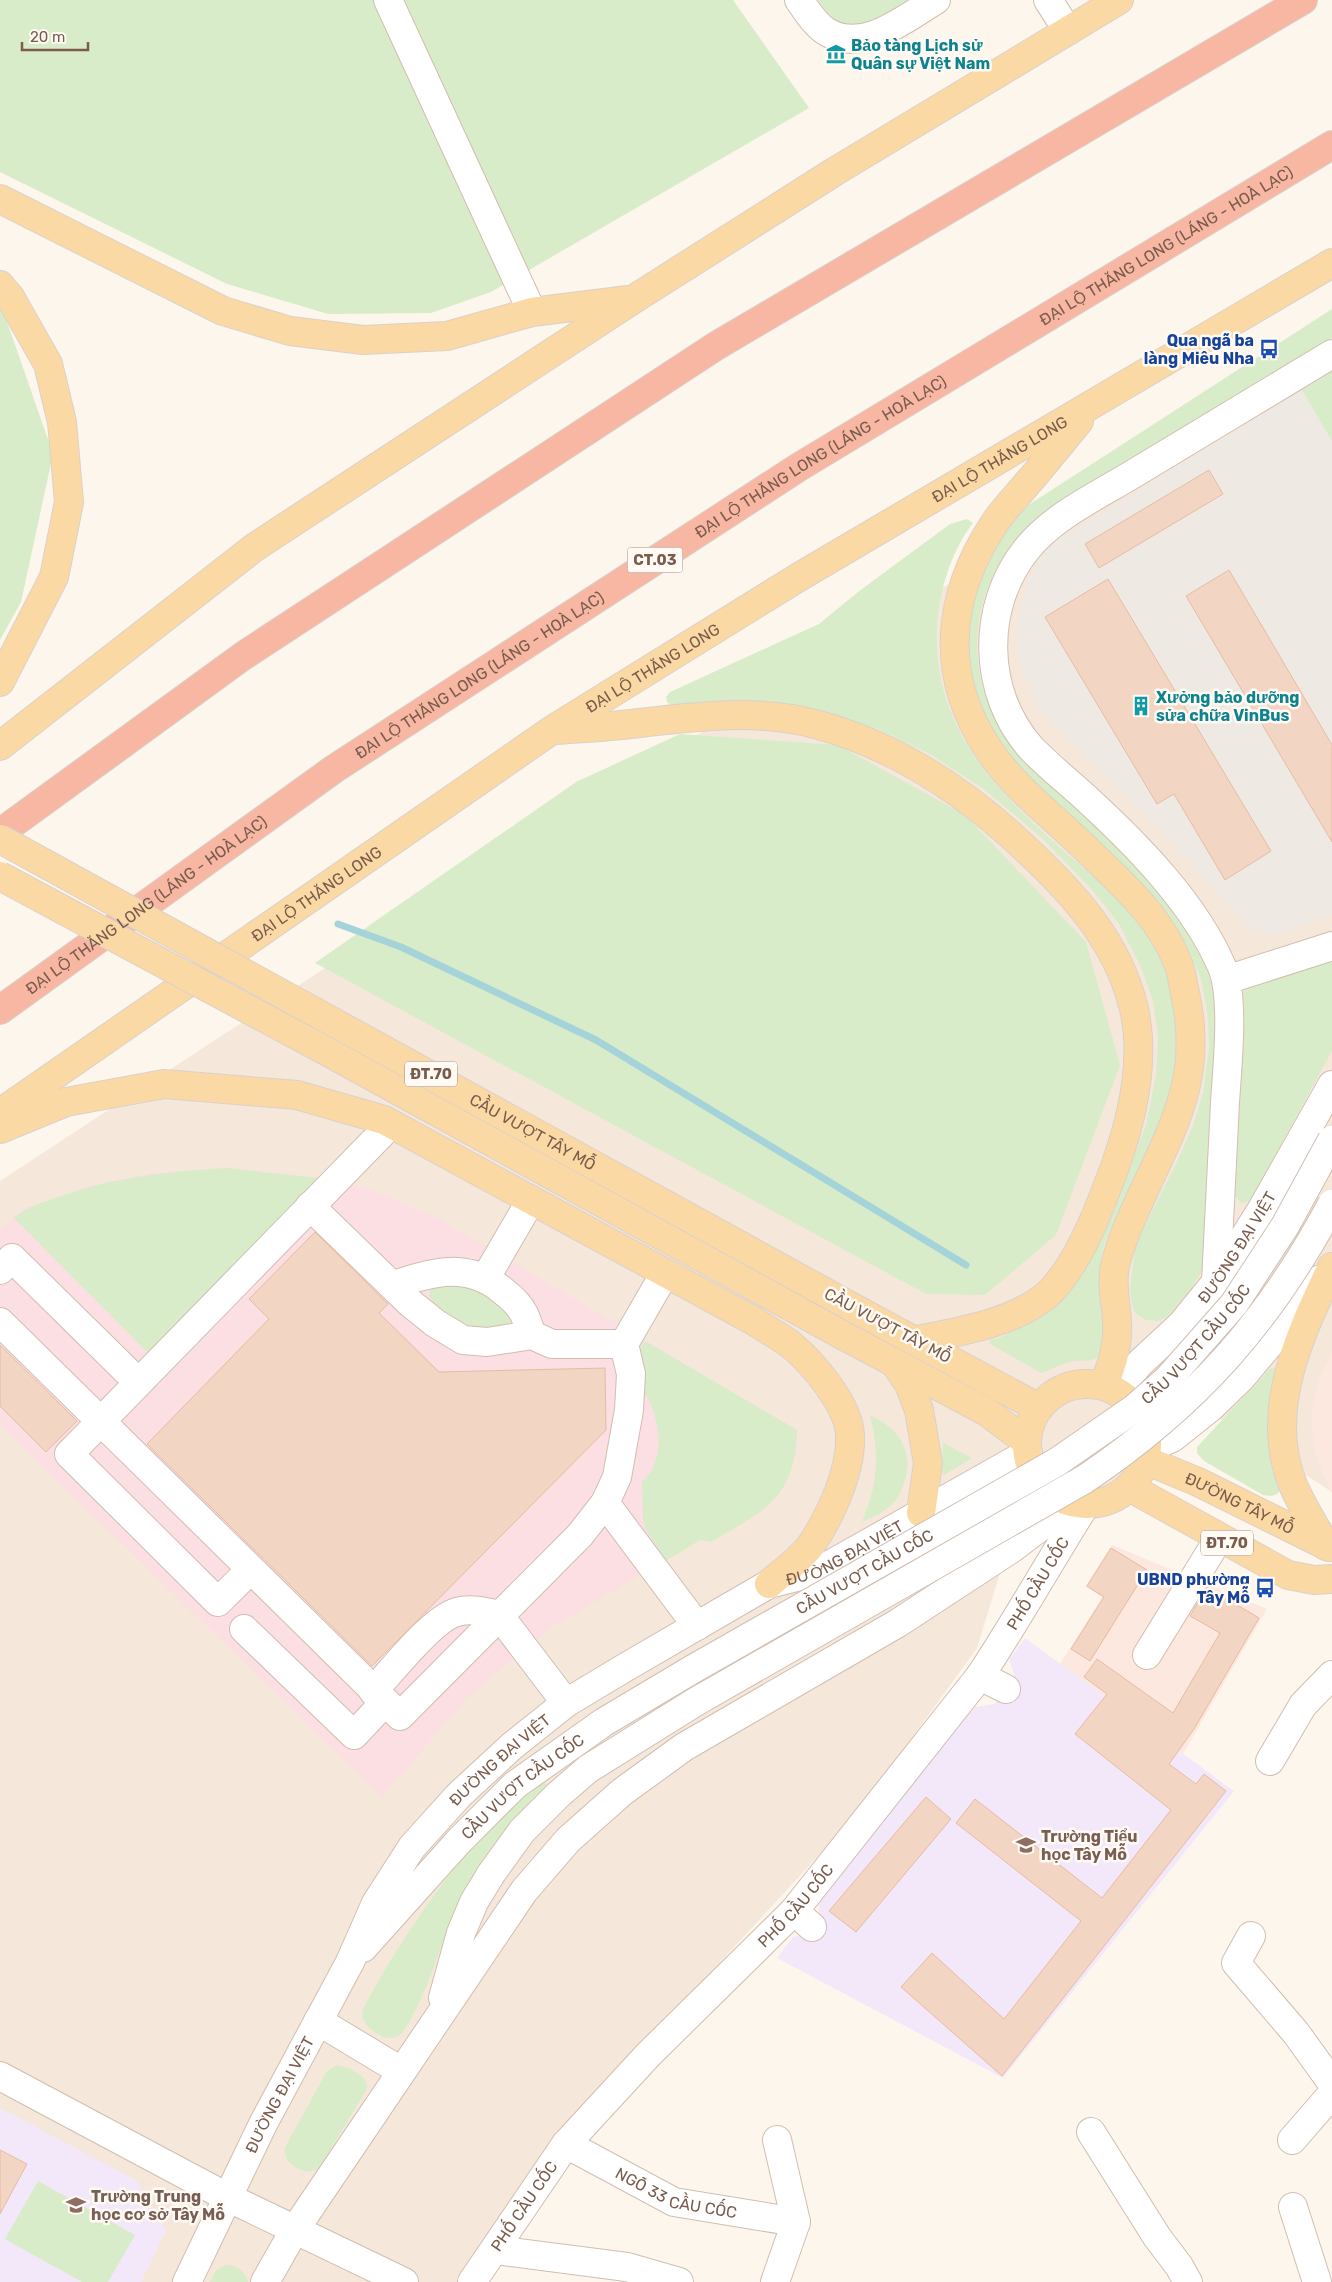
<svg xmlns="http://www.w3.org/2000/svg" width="1332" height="2282" font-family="Rubik,sans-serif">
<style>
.residential{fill:#f5e8da}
.commercial{fill:#fde8e0}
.industrial{fill:#efe9e4}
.education{fill:#f3e8fa}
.medical{fill:#fbdfe3}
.green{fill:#d8ecc9}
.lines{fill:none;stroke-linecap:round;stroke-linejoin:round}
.stream{stroke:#a5d3da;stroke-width:7}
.building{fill:#f3d5c3;stroke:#e6bba3}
.minor-casing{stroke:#d1beb0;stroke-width:30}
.major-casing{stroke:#dad1cd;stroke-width:30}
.highway-casing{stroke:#dad1cd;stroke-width:30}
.minor{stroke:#fff;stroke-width:28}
.major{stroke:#fbd9a5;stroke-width:28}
.highway{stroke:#f7b7a3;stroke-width:28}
.minor-bridge-casing{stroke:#d1beb0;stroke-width:30;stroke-linecap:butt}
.major-bridge-casing{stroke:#dad1cd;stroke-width:30;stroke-linecap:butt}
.minor-bridge{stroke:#fff;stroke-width:28}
.major-bridge{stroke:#fbd9a5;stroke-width:28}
.labels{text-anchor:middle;stroke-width:5;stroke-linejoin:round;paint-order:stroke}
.shield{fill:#fffaf3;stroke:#a28b7f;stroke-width:1}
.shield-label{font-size:15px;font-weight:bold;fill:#7a5c4d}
.culture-label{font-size:16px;font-weight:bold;fill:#0d838f;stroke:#fffaf3;text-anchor:start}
.street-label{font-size:16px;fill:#7a5c4d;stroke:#fffaf3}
.transit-label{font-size:16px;font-weight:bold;fill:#164399;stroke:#fffaf3;text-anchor:end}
.education-label{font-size:16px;font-weight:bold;fill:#785e54;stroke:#fffaf3;text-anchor:start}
</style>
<rect width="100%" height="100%" fill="#fdf6ec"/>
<path class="residential" d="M1332,354V1492L1217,1417L1000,1573L977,1648L914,1735L879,1790L641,2048L463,2282H0V1181L499,854Z"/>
<g class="commercial">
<path d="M1332,1353V1492L1323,1474L1314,1449L1312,1427V1408L1319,1379Z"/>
<path d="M1112,1545L1267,1609L1183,1754L1060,1664L1102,1597L1085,1587Z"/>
</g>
<path class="industrial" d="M1302,390L1332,441V915L1274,935L1249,928L1174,845L1040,711L1024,677L1018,650L1017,624L1022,601L1031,575L1043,555L1061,538Z"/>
<g class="education">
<path d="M1025,1638L1234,1791L1003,2078L777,1958L793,1937L807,1934L819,1916L818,1900L974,1707L995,1704L1015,1677L1009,1660Z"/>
<path d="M0,2108L137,2181L166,2230L141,2282H0Z"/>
</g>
<path class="medical" d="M226,1168L336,1180L371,1190L436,1217L797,1430L796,1453L786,1484L766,1509L711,1542L700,1540L554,1626L469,1696L382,1797L0,1425V1229L26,1208L93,1185L153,1173Z"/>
<g class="green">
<path d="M0,0H733L809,108L491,292L431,313L328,314L227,284L0,172Z"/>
<path d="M818,0H909C873,21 847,47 818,0Z"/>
<path d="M0,309L4,313L53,454L21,602L0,640Z"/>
<path d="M1332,309V338L1046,512C980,563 958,644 995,720C1003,736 1015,750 1027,763L1152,879L1197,942L1210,977L1218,1012L1207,1255L1202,1271L1191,1289L1168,1316L1159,1321L1146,1320L1135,1313L1132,1305L1130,1289L1135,1250L1143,1229L1177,1162L1194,1123L1203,1092L1209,1048L1208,1018L1202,982L1188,948L1174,924L1154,898L1021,772L986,729L964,659L971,589L1016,513Z"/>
<path d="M1332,372V441L1302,390Z"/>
<path d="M967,519L973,523C951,551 939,592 937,627C932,730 999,794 1071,857C1093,876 1127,905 1143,928C1166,961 1180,1007 1180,1047C1180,1114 1131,1180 1106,1240C1097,1262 1100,1296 1103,1320C1104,1327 1107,1337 1106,1345C1106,1349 1102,1355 1099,1357C1090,1363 1079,1359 1069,1362C1060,1365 1050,1370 1041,1373L990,1344V1340L1001,1337L1026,1324L1100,1231L1125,1180L1146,1125L1156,1075L1158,1037L1153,1001L1140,965L1119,924L1094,892L1043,839L985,790L930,754L875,728L817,713L672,706L667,702L666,697L670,692L819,624L858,592L950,524Z"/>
<path d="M680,734L838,745L965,815L1086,942L1120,1065L1056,1235L985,1295L926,1294L315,963L576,782Z"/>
<path d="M1332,957V1051L1250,1201L1241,1203L1235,1196V1190L1240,1108L1241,999L1243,992L1249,985Z"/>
<path d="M226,1168L326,1179L152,1357L14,1218C28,1206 44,1202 61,1196C119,1176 167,1172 226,1168Z"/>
<path d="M448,1280L500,1298L512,1320C494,1344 440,1317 429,1296L431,1286Z"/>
<path d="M645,1341L797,1430C795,1500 764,1510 711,1542L700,1540L666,1561L645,1528L643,1518L642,1482C664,1462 661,1430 651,1405C649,1399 644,1394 642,1388C639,1377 638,1364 636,1353Z"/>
<path d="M1274,1368C1280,1376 1269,1394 1269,1405C1266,1432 1274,1458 1281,1485C1280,1496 1273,1497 1263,1495L1204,1461L1197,1453V1447L1270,1369Z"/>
<path d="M870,1415C897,1427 914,1450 905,1480C902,1489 899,1498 892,1504C884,1512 873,1517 862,1522C878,1483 880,1456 870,1415Z"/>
<path d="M943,1443L972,1458L944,1475L942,1472Z"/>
<path d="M544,1782L547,1785C514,1818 483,1853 462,1896C445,1931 435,1970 418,2005C413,2014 408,2027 401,2034C389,2046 365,2029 362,2016L363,2009C396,1947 443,1876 492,1826C508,1809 526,1796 544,1782Z"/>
<path d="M337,2065C348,2067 369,2076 367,2089L319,2168C307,2176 296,2169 287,2160L284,2149L327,2071Z"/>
<path d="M38,2181L135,2235L108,2282H82L5,2239Z"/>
<path d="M226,2265C237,2265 245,2271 248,2282H210L216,2270Z"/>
</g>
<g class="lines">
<path class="stream" d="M338,924L401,947L596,1040L966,1265"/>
</g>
<g class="building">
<path d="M1209,470L1223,494L1099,568L1085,544Z"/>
<path d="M1229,570L1332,745V842L1186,596Z"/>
<path d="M1108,579L1271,851L1225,880L1174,794L1157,804L1045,617Z"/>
<path d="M315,1232L388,1304L379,1313L439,1372L605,1368L606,1430L372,1666L147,1444L269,1319L249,1299Z"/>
<path d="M0,1345L77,1421L46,1452L0,1406Z"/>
<path d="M1111,1548L1147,1570L1090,1661L1071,1649L1104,1597L1087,1586Z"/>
<path d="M1207,1587L1259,1618L1194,1729L1169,1764L1196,1784L1204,1774L1226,1791L1002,2076L901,1987L932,1953L1004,2019L1081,1921L956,1823L975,1799L1102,1898L1171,1810L1075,1734L1107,1694L1084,1677L1097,1659L1173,1713L1220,1633L1190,1616Z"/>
<path d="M926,1797L951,1819L856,1932L829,1911Z"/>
<path d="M0,2150L27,2164L0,2214Z"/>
</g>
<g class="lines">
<defs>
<g id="minor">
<path d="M388,0L532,312"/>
<path d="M799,0C807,11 815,25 827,32C864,54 905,18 936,0"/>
<path d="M1048,0L1068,31"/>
<path d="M1226,980L1332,946"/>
<path d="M310,1206L409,1302L435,1323L463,1340L487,1342L532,1335L552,1344H624"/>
<path d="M0,1270L12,1258L138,1382"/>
<path d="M485,1279L531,1200"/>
<path d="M1216,1282C1219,1222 1222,1163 1225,1103C1227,1068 1235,998 1222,967C1195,904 1138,846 1088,800C1070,783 1049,767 1031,748C982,693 981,607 1026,550C1053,516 1097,496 1133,474C1199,434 1266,394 1332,354"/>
<path d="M394,1285C433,1271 469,1262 503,1291C511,1297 519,1304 524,1314C527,1320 529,1328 532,1335"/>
<path d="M0,1322L400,1716L580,1535L605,1503L617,1477L629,1410L631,1374L624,1344L665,1273"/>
<path id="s1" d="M1116,1390L1141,1362L1182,1324L1216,1282L1262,1209L1332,1085"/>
<path d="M1147,1449L1172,1438L1211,1407L1241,1378L1297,1311L1318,1280"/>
<path d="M605,1503L697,1626"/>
<path d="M250,1570L218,1602L69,1454L391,1124"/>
<path d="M244,1629L354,1735L385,1702"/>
<path d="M1147,1655L1219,1538"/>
<path d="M980,1676L1006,1689"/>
<path d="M373,1691C392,1671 433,1618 457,1612C471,1608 486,1612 499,1615L566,1703"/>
<path d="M1270,1761L1303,1705L1332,1675"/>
<path d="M794,1911L812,1927"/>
<path d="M1251,1936L1236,1963L1296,2033L1332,2083"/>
<path d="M363,1948L459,1841"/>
<path d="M443,1998L461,1933L474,1902L491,1874"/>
<path d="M318,2021L401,2071"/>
<path d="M0,2076L227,2197L404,2282"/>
<path d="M1091,2132L1157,2237L1179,2266L1188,2282"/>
<path d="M1292,2140L1332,2094"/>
<path id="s2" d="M566,2144L674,2202L796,2222"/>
<path d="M1293,2207L1317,2282"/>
<path d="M495,2250L627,2267L679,2282"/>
<path id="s3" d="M187,2282L263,2124L350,1962L376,1903L412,1847L459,1795L512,1746L566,1703L626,1667L769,1584L817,1572L1028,1453"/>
<path d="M265,2282L294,2231L524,1891L568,1840L622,1792L684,1747L898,1623L1011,1549L1073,1502"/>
<path id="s4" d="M472,2282L566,2144L648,2055L794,1911L980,1676C1017,1620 1050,1561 1086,1504"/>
<path d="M775,2282L796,2222L777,2140"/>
</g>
<g id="major">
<path d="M0,199L223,311L290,331L363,340L447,336L532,312L628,300"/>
<path d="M0,285L10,297L48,364L62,422L69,502L54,577L0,682"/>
<path d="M1079,421C1061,443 1044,464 1026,485C1015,498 1003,510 994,524C947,595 939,674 987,747C1011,785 1051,815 1083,846C1120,882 1161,916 1179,966C1182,974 1183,984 1185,993C1202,1070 1179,1116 1147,1184C1135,1211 1122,1236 1115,1266C1111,1283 1116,1303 1117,1321C1119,1344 1112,1364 1104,1385"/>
<path d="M556,730C581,728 606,727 631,724C691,717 755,708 815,724C898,746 969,794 1030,853C1077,897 1119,945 1134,1009C1147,1066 1129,1132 1108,1185C1095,1220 1075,1269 1047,1295C1013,1323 959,1332 917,1340"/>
<path d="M0,746L255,547L634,299L834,172L1119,0"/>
<path id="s5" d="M0,1113L552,730L799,577L1332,263"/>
<path d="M0,1129L66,1102L164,1084L297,1095L384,1120L754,1321C766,1329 779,1336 790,1344C812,1362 849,1405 850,1435C852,1470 830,1517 811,1545C800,1560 782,1572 769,1584"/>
<path d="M861,1312L1039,1408"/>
<path d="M846,1337L987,1412L1027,1442"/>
<path d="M894,1362L909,1384L919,1410L928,1463L921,1513"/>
<circle cx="1087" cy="1444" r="60"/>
<path id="s6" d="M1145,1460L1198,1482L1329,1547"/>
<path d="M1129,1487L1288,1575L1314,1580L1332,1579"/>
<path d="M1326,1546C1315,1526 1302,1506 1293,1485C1263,1411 1300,1334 1332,1267"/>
</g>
<g id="highway">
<path d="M0,833L243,656L716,346L1303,0"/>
<path id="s7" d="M0,1010L334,769L799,467L1332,145"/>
</g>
</defs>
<use href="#minor" class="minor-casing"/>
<use href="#major" class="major-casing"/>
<use href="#highway" class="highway-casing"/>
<use href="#minor" class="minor"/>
<use href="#major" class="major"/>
<use href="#highway" class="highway"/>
<defs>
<g id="minor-bridge">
<path id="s8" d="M459,1841L515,1785L604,1722L693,1669L1057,1462L1135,1408L1168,1379L1234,1304L1285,1226L1332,1140"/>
<path d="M491,1874L522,1831L558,1795L588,1769L697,1701L1085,1479C1196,1404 1269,1322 1332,1204"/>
</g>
<g id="major-bridge">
<path id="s9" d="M0,839L861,1312"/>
<path d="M0,876L328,1052L846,1337"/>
</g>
</defs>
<use href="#minor-bridge" class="minor-bridge-casing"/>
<use href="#major-bridge" class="major-bridge-casing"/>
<use href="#minor-bridge" class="minor-bridge"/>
<use href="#major-bridge" class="major-bridge"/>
</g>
<defs>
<symbol id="museum-bare" viewBox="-9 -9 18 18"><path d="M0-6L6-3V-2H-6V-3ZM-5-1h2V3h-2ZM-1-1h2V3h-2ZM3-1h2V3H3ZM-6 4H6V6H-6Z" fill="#0f9aa8" stroke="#fffaf3" stroke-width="2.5" paint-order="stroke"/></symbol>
<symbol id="bus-bare" viewBox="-9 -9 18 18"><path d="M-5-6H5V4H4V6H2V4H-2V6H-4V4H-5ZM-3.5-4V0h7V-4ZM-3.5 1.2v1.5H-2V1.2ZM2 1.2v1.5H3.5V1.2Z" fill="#1a4fb4" stroke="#fffaf3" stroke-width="2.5" paint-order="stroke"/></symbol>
<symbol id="building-bare" viewBox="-9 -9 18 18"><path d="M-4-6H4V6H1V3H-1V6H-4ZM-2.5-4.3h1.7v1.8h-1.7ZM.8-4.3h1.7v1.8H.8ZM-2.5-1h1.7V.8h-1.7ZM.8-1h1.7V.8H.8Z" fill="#0f9aa8" stroke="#fffaf3" stroke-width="2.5" paint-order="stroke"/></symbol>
<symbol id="school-bare" viewBox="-9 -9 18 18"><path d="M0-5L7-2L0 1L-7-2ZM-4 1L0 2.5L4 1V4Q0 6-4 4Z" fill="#8d6e63" stroke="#fffaf3" stroke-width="2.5" paint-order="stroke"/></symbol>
</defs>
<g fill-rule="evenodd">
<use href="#museum-bare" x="822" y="40" width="28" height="28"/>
<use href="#bus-bare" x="1255" y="335" width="28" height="28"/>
<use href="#building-bare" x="1127" y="692" width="28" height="28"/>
<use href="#bus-bare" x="1251" y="1574" width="28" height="28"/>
<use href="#school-bare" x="1012" y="1831" width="28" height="28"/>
<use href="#school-bare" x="62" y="2191" width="28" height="28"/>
</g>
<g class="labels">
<g class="shield">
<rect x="627.5" y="547.5" width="55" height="25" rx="4"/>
<rect x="405" y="1061.5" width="52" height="25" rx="4"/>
<rect x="1201" y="1530.5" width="52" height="25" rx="4"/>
</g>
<g class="shield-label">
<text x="655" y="565">CT.03</text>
<text x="431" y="1079">ĐT.70</text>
<text x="1227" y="1548">ĐT.70</text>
</g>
<g class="culture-label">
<text x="851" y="51">Bảo tàng Lịch sử<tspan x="851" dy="18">Quân sự Việt Nam</tspan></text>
<text x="1156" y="703">Xưởng bảo dưỡng<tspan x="1156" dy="18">sửa chữa VinBus</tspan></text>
</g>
<g class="street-label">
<text dy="6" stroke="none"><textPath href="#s7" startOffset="1395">ĐẠI LỘ THĂNG LONG (LÁNG - HOÀ LẠC)</textPath></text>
<text dy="6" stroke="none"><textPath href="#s7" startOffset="990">ĐẠI LỘ THĂNG LONG (LÁNG - HOÀ LẠC)</textPath></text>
<text dy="6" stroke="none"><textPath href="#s5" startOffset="1195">ĐẠI LỘ THĂNG LONG</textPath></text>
<text dy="6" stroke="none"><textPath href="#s5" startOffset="790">ĐẠI LỘ THĂNG LONG</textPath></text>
<text dy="6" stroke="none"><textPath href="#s7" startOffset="585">ĐẠI LỘ THĂNG LONG (LÁNG - HOÀ LẠC)</textPath></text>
<text dy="6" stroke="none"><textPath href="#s5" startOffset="385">ĐẠI LỘ THĂNG LONG</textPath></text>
<text dy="6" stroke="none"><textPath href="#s7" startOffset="180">ĐẠI LỘ THĂNG LONG (LÁNG - HOÀ LẠC)</textPath></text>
<text dy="6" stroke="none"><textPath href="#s9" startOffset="608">CẦU VƯỢT TÂY MỖ</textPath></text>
<text dy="6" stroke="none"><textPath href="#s1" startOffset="188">ĐƯỜNG ĐẠI VIỆT</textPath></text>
<text transform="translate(888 1325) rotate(28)" y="6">CẦU VƯỢT TÂY MỖ</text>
<text dy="6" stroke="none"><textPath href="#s8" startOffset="894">CẦU VƯỢT CẦU CỐC</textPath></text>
<text dy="6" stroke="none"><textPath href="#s6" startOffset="104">ĐƯỜNG TÂY MỖ</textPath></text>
<text dy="6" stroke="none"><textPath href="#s3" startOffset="1019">ĐƯỜNG ĐẠI VIỆT</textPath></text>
<text dy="6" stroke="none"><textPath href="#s8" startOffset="489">CẦU VƯỢT CẦU CỐC</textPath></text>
<text dy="6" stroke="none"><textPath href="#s4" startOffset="902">PHỐ CẦU CỐC</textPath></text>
<text dy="6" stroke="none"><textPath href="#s3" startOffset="614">ĐƯỜNG ĐẠI VIỆT</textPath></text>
<text dy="6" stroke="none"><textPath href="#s8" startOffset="84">CẦU VƯỢT CẦU CỐC</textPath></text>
<text dy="6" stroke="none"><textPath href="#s4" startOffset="498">PHỐ CẦU CỐC</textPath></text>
<text dy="6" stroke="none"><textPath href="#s3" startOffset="209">ĐƯỜNG ĐẠI VIỆT</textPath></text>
<text dy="6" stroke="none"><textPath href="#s2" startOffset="122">NGÕ 33 CẦU CỐC</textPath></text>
<text dy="6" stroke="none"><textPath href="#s4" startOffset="92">PHỐ CẦU CỐC</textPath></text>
</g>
<g class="transit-label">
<text x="1254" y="346">Qua ngã ba<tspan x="1254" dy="18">làng Miêu Nha</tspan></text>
<text x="1250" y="1585">UBND phường<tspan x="1250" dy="18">Tây Mỗ</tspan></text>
</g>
<g class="education-label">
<text x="1041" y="1842">Trường Tiểu<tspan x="1041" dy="18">học Tây Mỗ</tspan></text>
<text x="91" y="2202">Trường Trung<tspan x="91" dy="18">học cơ sở Tây Mỗ</tspan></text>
</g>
</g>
<path d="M22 42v8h66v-8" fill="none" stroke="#7a5c4d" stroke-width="2.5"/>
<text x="30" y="42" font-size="15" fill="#7a5c4d" stroke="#fffaf3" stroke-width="4" paint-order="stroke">20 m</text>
</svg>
